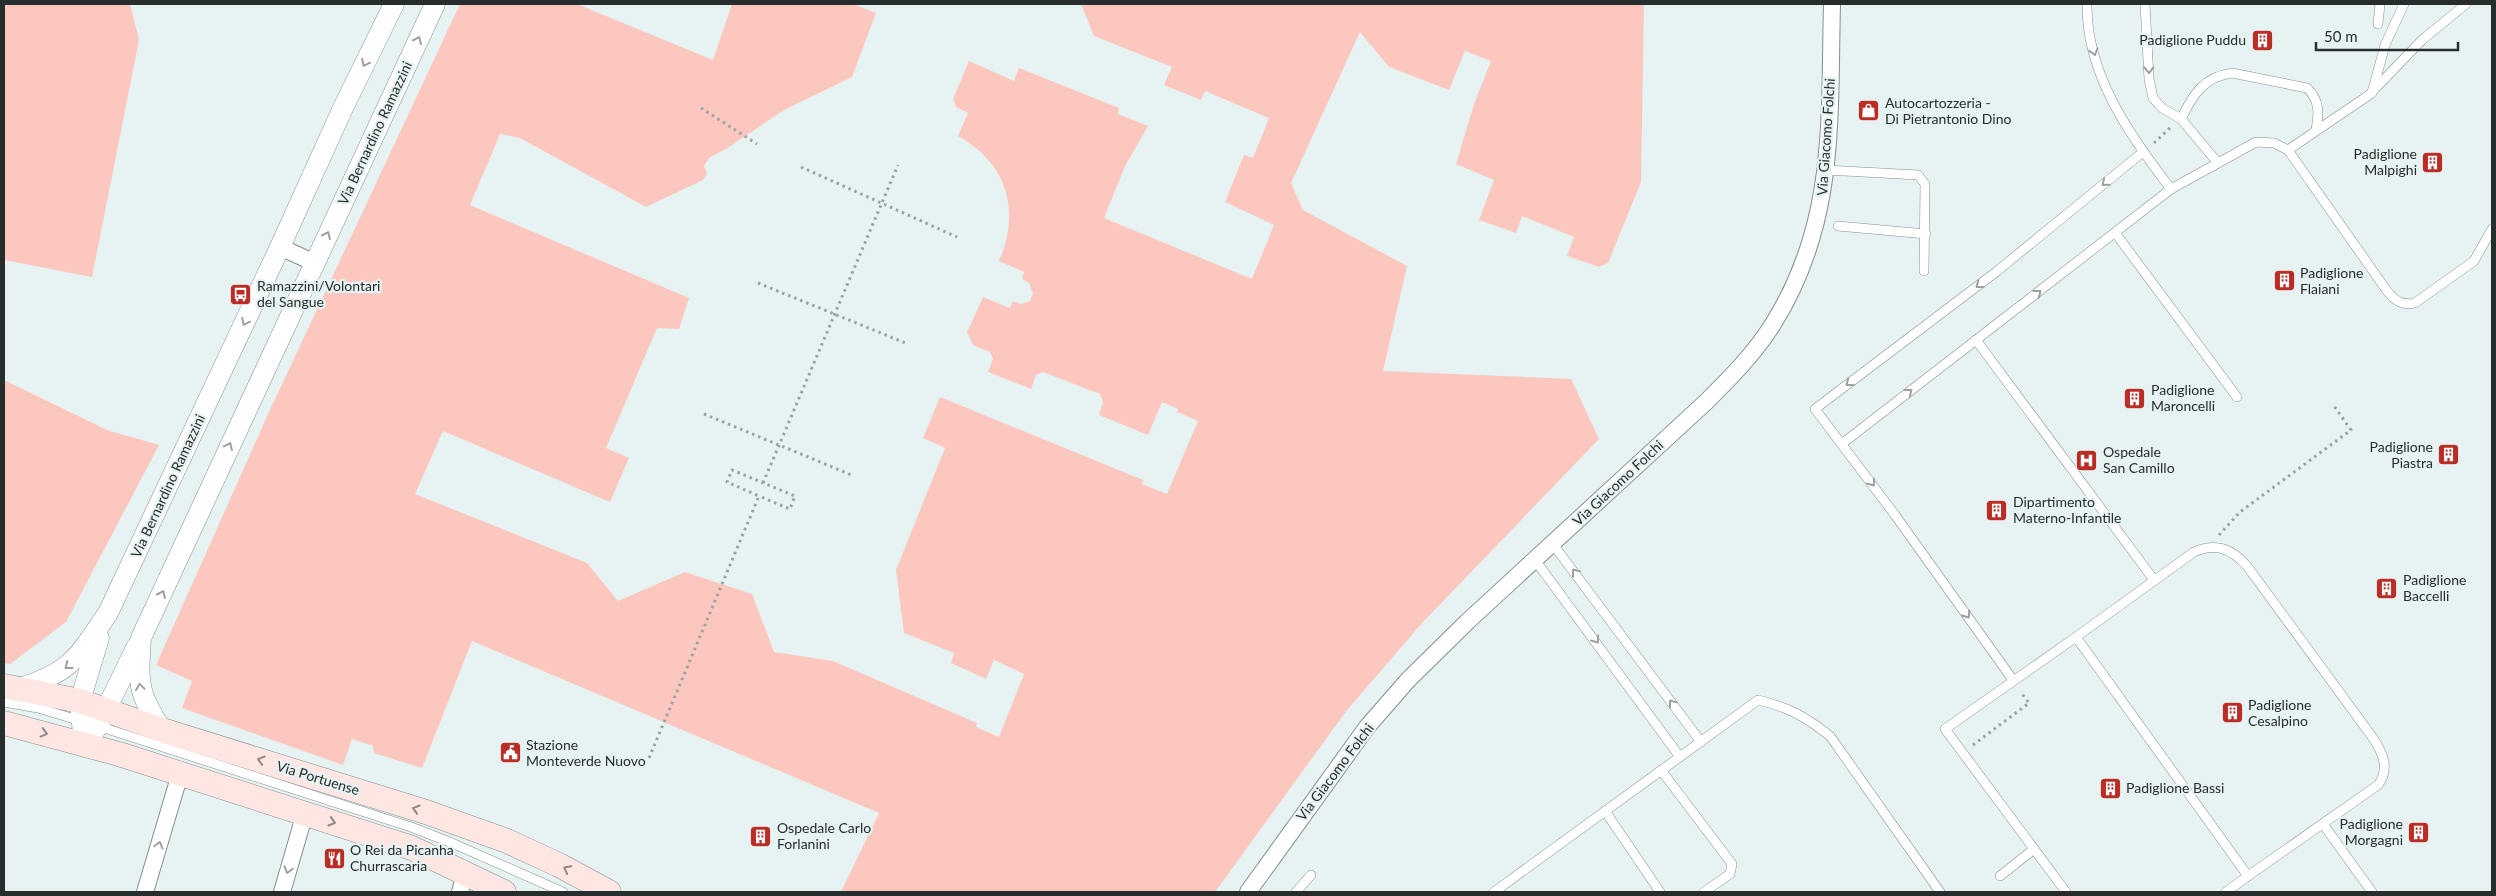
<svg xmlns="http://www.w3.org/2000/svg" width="2496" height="896" font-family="Lato,sans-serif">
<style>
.green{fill:#fbc7bf}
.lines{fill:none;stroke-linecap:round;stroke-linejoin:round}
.service-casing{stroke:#858f90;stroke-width:10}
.minor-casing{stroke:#858f90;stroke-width:18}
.tertiary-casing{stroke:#858f90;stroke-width:21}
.secondary-casing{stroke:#858f90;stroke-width:25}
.path{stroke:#9aa3a4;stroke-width:3;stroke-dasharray:2.5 4;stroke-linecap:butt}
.service{stroke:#fff;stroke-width:9}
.minor{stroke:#fff;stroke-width:16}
.tertiary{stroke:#fff;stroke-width:20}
.secondary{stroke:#fee6e2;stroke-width:24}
.oneway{stroke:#9ea0a0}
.oneway2{stroke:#928987}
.labels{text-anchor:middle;stroke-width:4.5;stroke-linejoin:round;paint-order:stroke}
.poi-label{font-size:14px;fill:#272c2c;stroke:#e7f2f3;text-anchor:start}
.street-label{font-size:14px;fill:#272c2c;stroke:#e7f2f3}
</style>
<rect width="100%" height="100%" fill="#e7f2f3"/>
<g class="green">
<path d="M4,4H130L139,40L92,277L4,260Z"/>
<path d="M460,4H577L713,60L732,4H853L876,13L852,77L784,110L726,149L709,158L704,166L707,174L703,180L646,207L520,138L500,134L470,205L689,298L679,329L657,328L606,448L629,458L610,502L443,431L415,494L587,563L618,601L685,572L752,594L774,652L833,661L977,723L976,727L999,737L1024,674L994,660L986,679L951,663L954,653L904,633L896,570L945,448L923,438L940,397L1143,480L1142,484L1167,494L1198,421L1177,412L1178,409L1162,402L1148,435L1099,415L1103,402L1100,394L1043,372L1036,375L1031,389L988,372L993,359L990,352L973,345L967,332L983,297L1010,308L1013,301L1021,304L1030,301L1033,293L1029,283L1022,279L1024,272L999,261C1021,210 1007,163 958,136L968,113L956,107L953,99L969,61L1014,81L1019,68L1119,108L1118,114L1148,126L1125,166L1104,218L1252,279L1274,225L1225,202L1244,155L1253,158L1269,118L1205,91L1201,100L1164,85L1172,67L1094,36L1081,4H1644L1641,182L1608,263L1599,267L1567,256L1574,237L1522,216L1516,233L1479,220L1494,180L1456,164L1474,104L1491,61L1465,51L1449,90L1389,67L1360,32L1291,183L1303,210L1407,266L1383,371L1571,379L1599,439L1423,622L1347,710L1215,892H841L879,813L472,641L422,768L374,753L373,746L352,739L343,765L182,708L192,681L156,665L269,412Z"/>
<path d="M4,380L107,430L159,445L66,622L10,664L4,663Z"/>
</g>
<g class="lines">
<defs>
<g id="service">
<path d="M2087,4C2086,74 2130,136 2171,189"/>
<path d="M2145,4L2149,79L2153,98L2162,108L2181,119L2218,163"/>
<path d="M2378,24L2380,4"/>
<path d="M2372,93L2385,45L2404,4"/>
<path d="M2181,119C2193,94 2204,77 2232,73L2307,88C2320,100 2319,114 2316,130"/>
<path d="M2288,150L2387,291C2395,301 2403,306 2415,303L2474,261L2492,229"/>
<path d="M1826,170L1918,175L1925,184L1924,271"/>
<path d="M1838,226L1926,234"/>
<path d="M2116,234L2237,397"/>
<path d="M1976,340L2154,580"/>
<path d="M1843,443L2171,189L2256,142L2274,143L2288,150L2369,95L2422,40L2466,4"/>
<path d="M1552,543L1701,742"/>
<path d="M1535,560L1680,757"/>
<path d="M2076,637L2194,552C2216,542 2232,549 2247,566L2373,738C2383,753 2390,769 2378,785L2248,876"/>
<path d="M2013,680L1895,515L1815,409L1996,272L2143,152"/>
<path d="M4,702L38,708L81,721"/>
<path d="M98,726L411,827L452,843L563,892"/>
<path d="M1661,770L1732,864L1730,874L1704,892"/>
<path d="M1605,811L1660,892"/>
<path d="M2323,824L2372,892"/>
<path d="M2000,876L2034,849"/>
<path d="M1296,892L1311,875"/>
<path d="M1494,892L1758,700C1788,707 1806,717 1830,736L1940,892"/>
<path d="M2066,892L1945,729L2076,637L2248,876L2226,892"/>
</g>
<g id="minor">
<path d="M280,247L315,263"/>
<path d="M145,892L180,774"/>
<path d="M282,892L305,813"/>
<path d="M460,892L465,873"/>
<path d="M1248,892L1367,727L1408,680L1468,621L1706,402C1730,378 1755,353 1773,324C1837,222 1829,119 1832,4"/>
</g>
<g id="tertiary">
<path d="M17,689C71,673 78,657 108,613L280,247L343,108L394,4"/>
<path d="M162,730C137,693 138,681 141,638L435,4"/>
<path d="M84,745L80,701L99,638"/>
<path d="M84,745L98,726L137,646"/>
</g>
<g id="secondary">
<path d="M4,686L80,701L162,730L426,812L507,841L559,865L609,892"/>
<path d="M4,723L119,754L412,848L504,892"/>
</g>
</defs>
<use href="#service" class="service-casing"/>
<use href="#minor" class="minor-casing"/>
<use href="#tertiary" class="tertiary-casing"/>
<use href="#secondary" class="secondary-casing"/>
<g class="path">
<path d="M701,108L757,144"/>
<path d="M2154,143L2171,127"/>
<path d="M801,167L957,237"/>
<path d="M758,283L908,344"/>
<path d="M704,414L854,476"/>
<path d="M763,483L898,165"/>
<path d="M2219,535L2240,512L2351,430L2334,406"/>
<path d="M1973,745L2029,703L2021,692"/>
<path d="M649,758L759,496L727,482L732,470L795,496L790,509L759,496"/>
</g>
<use href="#service" class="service"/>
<use href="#minor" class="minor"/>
<use href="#tertiary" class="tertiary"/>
<use href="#secondary" class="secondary"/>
</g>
<defs><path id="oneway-chevron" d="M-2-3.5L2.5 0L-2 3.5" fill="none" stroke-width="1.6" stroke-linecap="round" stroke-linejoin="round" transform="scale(1.25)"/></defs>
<g class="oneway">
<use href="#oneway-chevron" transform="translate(418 40) rotate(-65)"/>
<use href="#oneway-chevron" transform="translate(2094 52) rotate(74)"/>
<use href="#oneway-chevron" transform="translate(365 63) rotate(116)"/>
<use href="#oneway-chevron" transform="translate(2149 70) rotate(88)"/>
<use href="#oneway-chevron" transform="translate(2105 183) rotate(141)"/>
<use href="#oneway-chevron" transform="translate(327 235) rotate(-65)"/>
<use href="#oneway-chevron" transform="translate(1979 285) rotate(143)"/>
<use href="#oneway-chevron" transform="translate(2038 293) rotate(-38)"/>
<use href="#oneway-chevron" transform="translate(245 322) rotate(115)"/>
<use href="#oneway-chevron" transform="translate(1849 383) rotate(143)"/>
<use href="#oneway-chevron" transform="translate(1909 392) rotate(-38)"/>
<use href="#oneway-chevron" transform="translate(229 446) rotate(-65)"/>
<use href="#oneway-chevron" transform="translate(1872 483) rotate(54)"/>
<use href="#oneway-chevron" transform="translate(1575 572) rotate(-127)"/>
<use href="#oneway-chevron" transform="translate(162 594) rotate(-66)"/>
<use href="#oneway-chevron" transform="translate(1967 615) rotate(55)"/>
<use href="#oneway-chevron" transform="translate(1596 640) rotate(54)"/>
<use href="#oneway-chevron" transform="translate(68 666) rotate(142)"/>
<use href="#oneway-chevron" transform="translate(140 687) rotate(-98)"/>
<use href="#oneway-chevron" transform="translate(1672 703) rotate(-127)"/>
<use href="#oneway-chevron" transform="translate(159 845) rotate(-74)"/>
<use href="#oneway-chevron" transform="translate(288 870) rotate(106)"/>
</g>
<g class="oneway2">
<use href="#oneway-chevron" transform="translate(44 733) rotate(15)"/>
<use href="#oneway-chevron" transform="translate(261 760) rotate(-163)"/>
<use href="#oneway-chevron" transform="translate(416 809) rotate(-163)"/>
<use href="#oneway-chevron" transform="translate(332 822) rotate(17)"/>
<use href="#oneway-chevron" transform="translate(567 869) rotate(-153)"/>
</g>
<defs>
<symbol id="building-square" viewBox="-11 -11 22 22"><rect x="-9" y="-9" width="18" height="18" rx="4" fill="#bb2c25" stroke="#e7f2f3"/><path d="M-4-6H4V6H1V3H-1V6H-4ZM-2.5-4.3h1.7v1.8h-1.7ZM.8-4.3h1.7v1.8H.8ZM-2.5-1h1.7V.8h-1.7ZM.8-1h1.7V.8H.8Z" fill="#fff"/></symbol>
<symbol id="shop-square" viewBox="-11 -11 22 22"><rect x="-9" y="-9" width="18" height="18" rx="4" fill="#bb2c25" stroke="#e7f2f3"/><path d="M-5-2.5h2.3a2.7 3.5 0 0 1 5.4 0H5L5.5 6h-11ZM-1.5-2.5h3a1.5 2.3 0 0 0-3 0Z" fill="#fff"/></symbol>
<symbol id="bus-square" viewBox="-11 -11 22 22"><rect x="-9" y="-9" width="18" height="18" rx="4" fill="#bb2c25" stroke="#e7f2f3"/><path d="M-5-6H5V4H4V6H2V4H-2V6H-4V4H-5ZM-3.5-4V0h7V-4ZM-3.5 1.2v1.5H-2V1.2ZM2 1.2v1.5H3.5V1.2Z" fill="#fff"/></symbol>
<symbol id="hospital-square" viewBox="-11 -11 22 22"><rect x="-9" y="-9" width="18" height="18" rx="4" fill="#bb2c25" stroke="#e7f2f3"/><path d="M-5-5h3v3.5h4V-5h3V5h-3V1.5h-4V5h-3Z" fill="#fff"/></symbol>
<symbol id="civic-square" viewBox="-11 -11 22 22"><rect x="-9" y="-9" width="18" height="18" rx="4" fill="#bb2c25" stroke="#e7f2f3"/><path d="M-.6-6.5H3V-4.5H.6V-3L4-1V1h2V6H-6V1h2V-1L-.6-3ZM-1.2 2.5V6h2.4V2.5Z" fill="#fff"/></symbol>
<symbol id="restaurant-square" viewBox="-11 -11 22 22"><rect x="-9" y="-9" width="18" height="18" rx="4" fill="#bb2c25" stroke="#e7f2f3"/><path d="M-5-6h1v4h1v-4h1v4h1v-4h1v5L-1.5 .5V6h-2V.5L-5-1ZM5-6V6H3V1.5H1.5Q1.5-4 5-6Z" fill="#fff"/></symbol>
</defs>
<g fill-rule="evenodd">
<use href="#building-square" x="2250" y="28" width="25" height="25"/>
<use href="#shop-square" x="1856" y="98" width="25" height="25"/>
<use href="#building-square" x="2420" y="150" width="25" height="25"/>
<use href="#building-square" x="2272" y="268" width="25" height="25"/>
<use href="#bus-square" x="228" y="282" width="25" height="25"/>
<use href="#building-square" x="2122" y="386" width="25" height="25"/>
<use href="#building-square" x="2436" y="442" width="25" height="25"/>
<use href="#hospital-square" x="2074" y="448" width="25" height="25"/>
<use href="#building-square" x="1984" y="498" width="25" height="25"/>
<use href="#building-square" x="2374" y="576" width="25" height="25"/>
<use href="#building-square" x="2220" y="700" width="25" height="25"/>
<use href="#civic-square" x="498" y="740" width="25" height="25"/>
<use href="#building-square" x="2098" y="776" width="25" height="25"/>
<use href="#building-square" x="2406" y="820" width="25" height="25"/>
<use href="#building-square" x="748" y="824" width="25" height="25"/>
<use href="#restaurant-square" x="322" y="846" width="25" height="25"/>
</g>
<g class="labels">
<g class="poi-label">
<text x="2246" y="45" text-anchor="end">Padiglione Puddu</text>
<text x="1885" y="108">Autocartozzeria -<tspan x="1885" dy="16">Di Pietrantonio Dino</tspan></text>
<text x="2417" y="159" text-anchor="end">Padiglione<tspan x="2417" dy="16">Malpighi</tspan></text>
<text x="2300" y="278">Padiglione<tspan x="2300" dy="16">Flaiani</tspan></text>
<text x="257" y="291">Ramazzini/Volontari<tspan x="257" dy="16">del Sangue</tspan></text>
<text x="2151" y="395">Padiglione<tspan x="2151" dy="16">Maroncelli</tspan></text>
<text x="2433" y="452" text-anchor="end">Padiglione<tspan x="2433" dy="16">Piastra</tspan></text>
<text x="2103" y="457">Ospedale<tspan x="2103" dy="16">San Camillo</tspan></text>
<text x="2013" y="507">Dipartimento<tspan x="2013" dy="16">Materno-Infantile</tspan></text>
<text x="2403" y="585">Padiglione<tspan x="2403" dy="16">Baccelli</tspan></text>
<text x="2248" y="710">Padiglione<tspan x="2248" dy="16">Cesalpino</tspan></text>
<text x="526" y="750">Stazione<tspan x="526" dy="16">Monteverde Nuovo</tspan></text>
<text x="2126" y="793">Padiglione Bassi</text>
<text x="2403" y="829" text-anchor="end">Padiglione<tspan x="2403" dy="16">Morgagni</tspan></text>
<text x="777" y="833">Ospedale Carlo<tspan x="777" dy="16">Forlanini</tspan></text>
<text x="350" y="855">O Rei da Picanha<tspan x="350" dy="16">Churrascaria</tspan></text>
</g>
<g class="street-label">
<text transform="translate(375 133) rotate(-65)" y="5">Via Bernardino Ramazzini</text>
<text transform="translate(1826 137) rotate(-86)" y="5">Via Giacomo Folchi</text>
<text transform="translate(1618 483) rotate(-43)" y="5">Via Giacomo Folchi</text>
<text transform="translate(168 486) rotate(-65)" y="5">Via Bernardino Ramazzini</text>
<text transform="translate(1335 772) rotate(-53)" y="5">Via Giacomo Folchi</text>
<text transform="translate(318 778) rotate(17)" y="5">Via Portuense</text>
</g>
</g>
<rect width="2496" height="896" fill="none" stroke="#272c2c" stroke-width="10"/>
<path d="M2316 42v8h142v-8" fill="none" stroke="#272c2c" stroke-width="2.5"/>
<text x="2324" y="42" font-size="15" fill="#272c2c" stroke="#e7f2f3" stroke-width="4" paint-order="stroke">50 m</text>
</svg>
